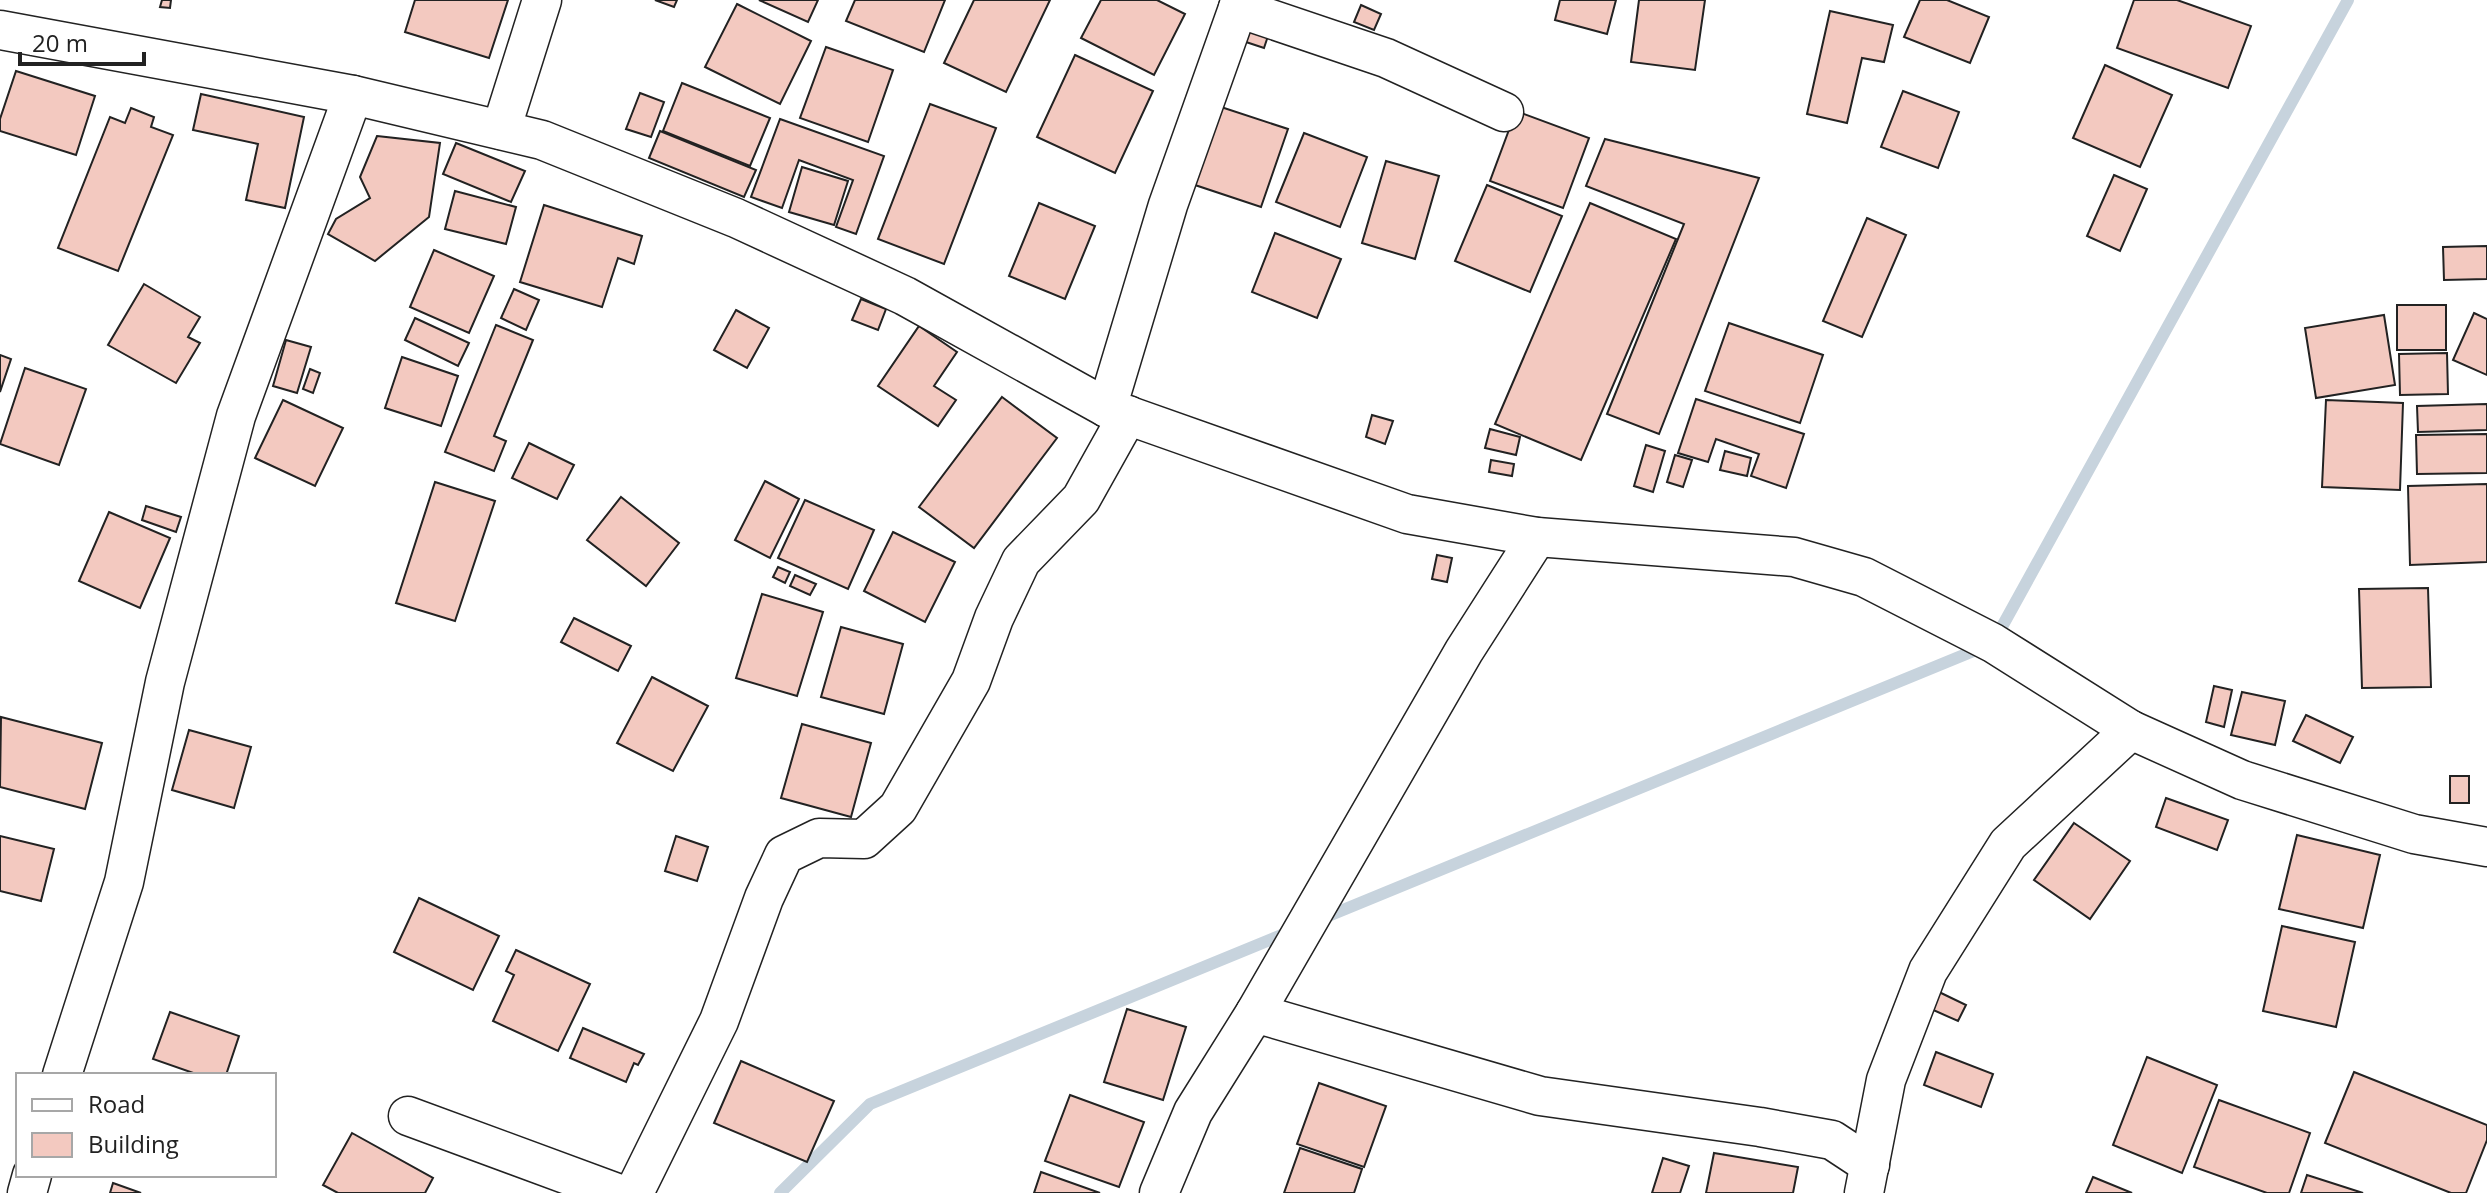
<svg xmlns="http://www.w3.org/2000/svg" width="2487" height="1193" font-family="'Open Sans',sans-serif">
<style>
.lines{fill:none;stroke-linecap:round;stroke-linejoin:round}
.stream{stroke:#c7d3dd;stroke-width:12}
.building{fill:#f3c9c0;stroke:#222;stroke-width:2}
.minor-casing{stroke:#222;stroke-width:41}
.minor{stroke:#fff;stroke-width:38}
</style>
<rect width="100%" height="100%" fill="#fff"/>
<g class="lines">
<g class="stream">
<path d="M1321,919L1993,643L2348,0"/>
<path d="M780,1193L870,1104L1289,932"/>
</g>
</g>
<g class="building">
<path d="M162,0H171L170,8L160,7Z"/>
<path d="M415,0H508L489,58L405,32Z"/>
<path d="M655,0H677L674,7Z"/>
<path d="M759,0H818L808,22Z"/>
<path d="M855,0H945L924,52L846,21Z"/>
<path d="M974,0H1050L1006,92L944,63Z"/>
<path d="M1101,0H1157L1185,14L1154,75L1081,38Z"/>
<path d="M1560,0H1616L1607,34L1555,20Z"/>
<path d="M1639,0H1705L1695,70L1631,62Z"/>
<path d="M1920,0H1947L1989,17L1970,63L1904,37Z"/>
<path d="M2134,0H2177L2251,26L2228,88L2117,48Z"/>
<path d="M737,4L811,41L780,104L705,67Z"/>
<path d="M1361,5L1381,14L1374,30L1354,22Z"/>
<path d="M1830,11L1893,25L1884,62L1862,58L1847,123L1807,114Z"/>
<path d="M1246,23L1270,30L1264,48L1240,40Z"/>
<path d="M826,47L893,70L868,142L800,118Z"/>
<path d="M1075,55L1153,91L1115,173L1037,137Z"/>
<path d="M2105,65L2172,95L2140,167L2073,138Z"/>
<path d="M16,71L95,96L76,155L0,131V119Z"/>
<path d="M682,83L770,118L750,166L663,131Z"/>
<path d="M1903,91L1959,112L1938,168L1881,147Z"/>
<path d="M640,93L664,102L651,137L626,129Z"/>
<path d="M201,94L304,117L285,208L246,200L258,144L193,130Z"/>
<path d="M930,104L996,128L944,264L878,239Z"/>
<path d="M1218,106L1288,129L1261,207L1192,184Z"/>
<path d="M131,108L154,117L151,127L173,135L118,271L58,248L110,117L125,123Z"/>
<path d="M1516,111L1589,138L1563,208L1490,181Z"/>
<path d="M780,119L884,156L856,234L836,227L853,180L799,160L782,208L751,197Z"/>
<path d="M660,131L756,170L744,197L649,158Z"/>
<path d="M1304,133L1367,157L1340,227L1276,202Z"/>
<path d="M377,136L440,143L429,217L375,261L328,234L336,219L370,198L360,177Z"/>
<path d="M1605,139L1759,178L1659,434L1607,414L1684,224L1586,186Z"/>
<path d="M456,143L525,171L511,202L443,174Z"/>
<path d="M1386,161L1439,176L1415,259L1362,243Z"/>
<path d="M802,167L848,181L834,225L789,212Z"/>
<path d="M2114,175L2147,189L2120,251L2087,236Z"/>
<path d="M1487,185L1562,216L1530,292L1455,261Z"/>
<path d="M455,191L516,207L506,244L445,229Z"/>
<path d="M1039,203L1095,226L1065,299L1009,276Z"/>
<path d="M1590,203L1676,239L1581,460L1495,424Z"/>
<path d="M544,205L642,236L634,264L618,258L602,307L520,282Z"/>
<path d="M1867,218L1906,235L1862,337L1823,321Z"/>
<path d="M1275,233L1341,259L1317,318L1252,292Z"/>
<path d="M2487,246V279L2444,280L2443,247Z"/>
<path d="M434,250L494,276L469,333L410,307Z"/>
<path d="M144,284L200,317L188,337L200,343L176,383L108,345Z"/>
<path d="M514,289L539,300L526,330L501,318Z"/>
<path d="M861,299L886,309L878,330L852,320Z"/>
<rect x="2397" y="305" width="49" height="45"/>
<path d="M736,310L769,328L747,368L714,350Z"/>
<path d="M2474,313L2487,319V375L2453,360Z"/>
<path d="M2384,315L2395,385L2316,398L2305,328Z"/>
<path d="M415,318L469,343L458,366L405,340Z"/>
<path d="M1729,323L1823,355L1800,423L1705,391Z"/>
<path d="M496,325L533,340L494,436L506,441L494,471L445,452Z"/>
<path d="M919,326L957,352L934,386L956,400L938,426L878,386Z"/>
<path d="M286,340L311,347L297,393L273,386Z"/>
<path d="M2447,353L2448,394L2400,395L2399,354Z"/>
<path d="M0,355L11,359L0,392Z"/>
<path d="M402,357L458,376L441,426L385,408Z"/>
<path d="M25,368L86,389L59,465L0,444Z"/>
<path d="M310,369L320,373L313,393L303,389Z"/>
<path d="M1002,397L1057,438L974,548L919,507Z"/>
<path d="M1696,399L1804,434L1786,488L1751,476L1759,454L1716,439L1708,462L1678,453Z"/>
<path d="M283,400L343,428L315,486L255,458Z"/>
<path d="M2326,400L2403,403L2400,490L2322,487Z"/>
<path d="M2487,404V430L2418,432L2417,406Z"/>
<path d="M1372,415L1393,421L1385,444L1366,437Z"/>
<path d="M1490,429L1520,437L1516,455L1485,448Z"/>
<path d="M2487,434V473L2417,474L2416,435Z"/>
<path d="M529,443L574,465L557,499L512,478Z"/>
<path d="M1646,445L1665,451L1653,492L1634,486Z"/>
<path d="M1725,451L1751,458L1747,476L1720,470Z"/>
<path d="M1675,455L1692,460L1683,487L1667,482Z"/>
<path d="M1491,460L1514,464L1512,476L1489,472Z"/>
<path d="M765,481L799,499L770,558L735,540Z"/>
<path d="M435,482L495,501L455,621L396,603Z"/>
<path d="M2487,484V562L2410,565L2408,486Z"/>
<path d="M621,497L679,543L646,586L587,540Z"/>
<path d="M805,500L874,530L848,589L778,558Z"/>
<path d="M146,506L181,517L176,532L142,520Z"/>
<path d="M109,512L170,538L140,608L79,581Z"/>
<path d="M893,532L955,562L925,622L864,591Z"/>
<path d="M1437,555L1452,558L1447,582L1432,579Z"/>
<path d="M778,567L790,572L785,583L773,577Z"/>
<path d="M795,575L816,584L810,595L790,586Z"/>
<path d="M2428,588L2431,687L2362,688L2359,589Z"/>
<path d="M762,594L823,612L797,696L736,678Z"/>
<path d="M574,618L631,646L618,671L561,642Z"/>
<path d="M841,627L903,644L884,714L821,697Z"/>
<path d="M652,677L708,706L673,771L617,743Z"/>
<path d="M2214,686L2232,690L2224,727L2206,722Z"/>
<path d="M2242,692L2285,701L2275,745L2231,735Z"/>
<path d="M2306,715L2353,737L2340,763L2293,741Z"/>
<path d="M1,717L102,743L85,809L0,787Z"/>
<path d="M802,724L871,743L851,817L781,798Z"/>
<path d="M189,730L251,747L234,808L172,790Z"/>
<rect x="2450" y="776" width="19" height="27"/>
<path d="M2166,798L2228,820L2217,850L2156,827Z"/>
<path d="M2074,823L2130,861L2090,919L2034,880Z"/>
<path d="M2297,835L2380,855L2363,928L2279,909Z"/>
<path d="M0,836L54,849L41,901L0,891Z"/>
<path d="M676,836L708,847L697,881L665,871Z"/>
<path d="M419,898L499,936L473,990L394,952Z"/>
<path d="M2282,926L2355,942L2336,1027L2263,1011Z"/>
<path d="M516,950L590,984L558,1051L493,1021L514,975L506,971Z"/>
<path d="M1939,992L1966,1005L1958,1021L1931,1009Z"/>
<path d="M1127,1009L1186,1027L1163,1100L1104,1082Z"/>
<path d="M170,1012L239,1036L226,1075H199L153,1059Z"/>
<path d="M583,1028L644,1054L638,1065L634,1063L626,1082L570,1058Z"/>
<path d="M1936,1052L1993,1074L1981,1107L1924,1085Z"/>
<path d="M2147,1057L2217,1085L2182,1173L2113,1145Z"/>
<path d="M741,1061L834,1101L807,1162L714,1123Z"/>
<path d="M2354,1072L2487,1125V1140L2466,1193H2451L2325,1143Z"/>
<path d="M1319,1083L1386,1106L1364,1167L1297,1144Z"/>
<path d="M1070,1095L1144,1122L1119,1187L1045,1161Z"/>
<path d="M2219,1100L2310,1133L2289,1193H2267L2194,1167Z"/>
<path d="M352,1133L433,1178L425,1193H338L323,1185Z"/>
<path d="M1300,1148L1362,1169L1354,1193H1284Z"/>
<path d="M1714,1153L1798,1167L1793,1193H1706Z"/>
<path d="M1663,1158L1689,1166L1680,1193H1652Z"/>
<path d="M1041,1172L1100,1193H1034Z"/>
<path d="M2307,1175L2363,1193H2301Z"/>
<path d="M2093,1177L2132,1193H2086Z"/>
<path d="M113,1183L141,1193H110Z"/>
</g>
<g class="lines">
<defs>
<g id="minor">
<path d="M1247,0L1238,8L1168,205L1107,408L1407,514L1537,537L1794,557L1864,577L1993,643L2131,730L2242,780L2414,834L2487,847"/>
<path d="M1238,8L1386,58L1504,112"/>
<path d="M0,30L353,95L542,140L736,218L905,296L1107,408"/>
<path d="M501,130L542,0"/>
<path d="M1255,1013L1464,651L1537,537"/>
<path d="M62,1075L124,882L165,682L236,416L353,95"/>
<path d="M408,1116L617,1193"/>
<path d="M27,1193L32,1175"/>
<path d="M634,1193L719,1021L764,898L784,855L819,838L864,839L898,808L971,681L994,618L1021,561L1081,499L1128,415"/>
<path d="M1159,1193L1193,1112L1255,1013L1540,1096L1760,1127L1832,1140L1870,1165"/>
<path d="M1864,1193L1886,1080L1928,971L2008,844L2131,730"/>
</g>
</defs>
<use href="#minor" class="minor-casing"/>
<use href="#minor" class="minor"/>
</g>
<rect x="16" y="1073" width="260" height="104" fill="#ffffff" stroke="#a7a7a7" stroke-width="2"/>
<rect x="32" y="1099" width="40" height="12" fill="#ffffff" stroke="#a7a7a7" stroke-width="2"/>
<text x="88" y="1113" font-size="24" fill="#222222">Road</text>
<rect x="32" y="1133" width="40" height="24" fill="#f3c9c0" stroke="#a7a7a7" stroke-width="2"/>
<text x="88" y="1153" font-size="24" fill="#222222">Building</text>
<path d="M20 52v12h124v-12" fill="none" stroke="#222222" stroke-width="4"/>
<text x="32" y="52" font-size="24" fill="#222222" stroke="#ffffff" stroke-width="6" paint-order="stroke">20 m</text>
</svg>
